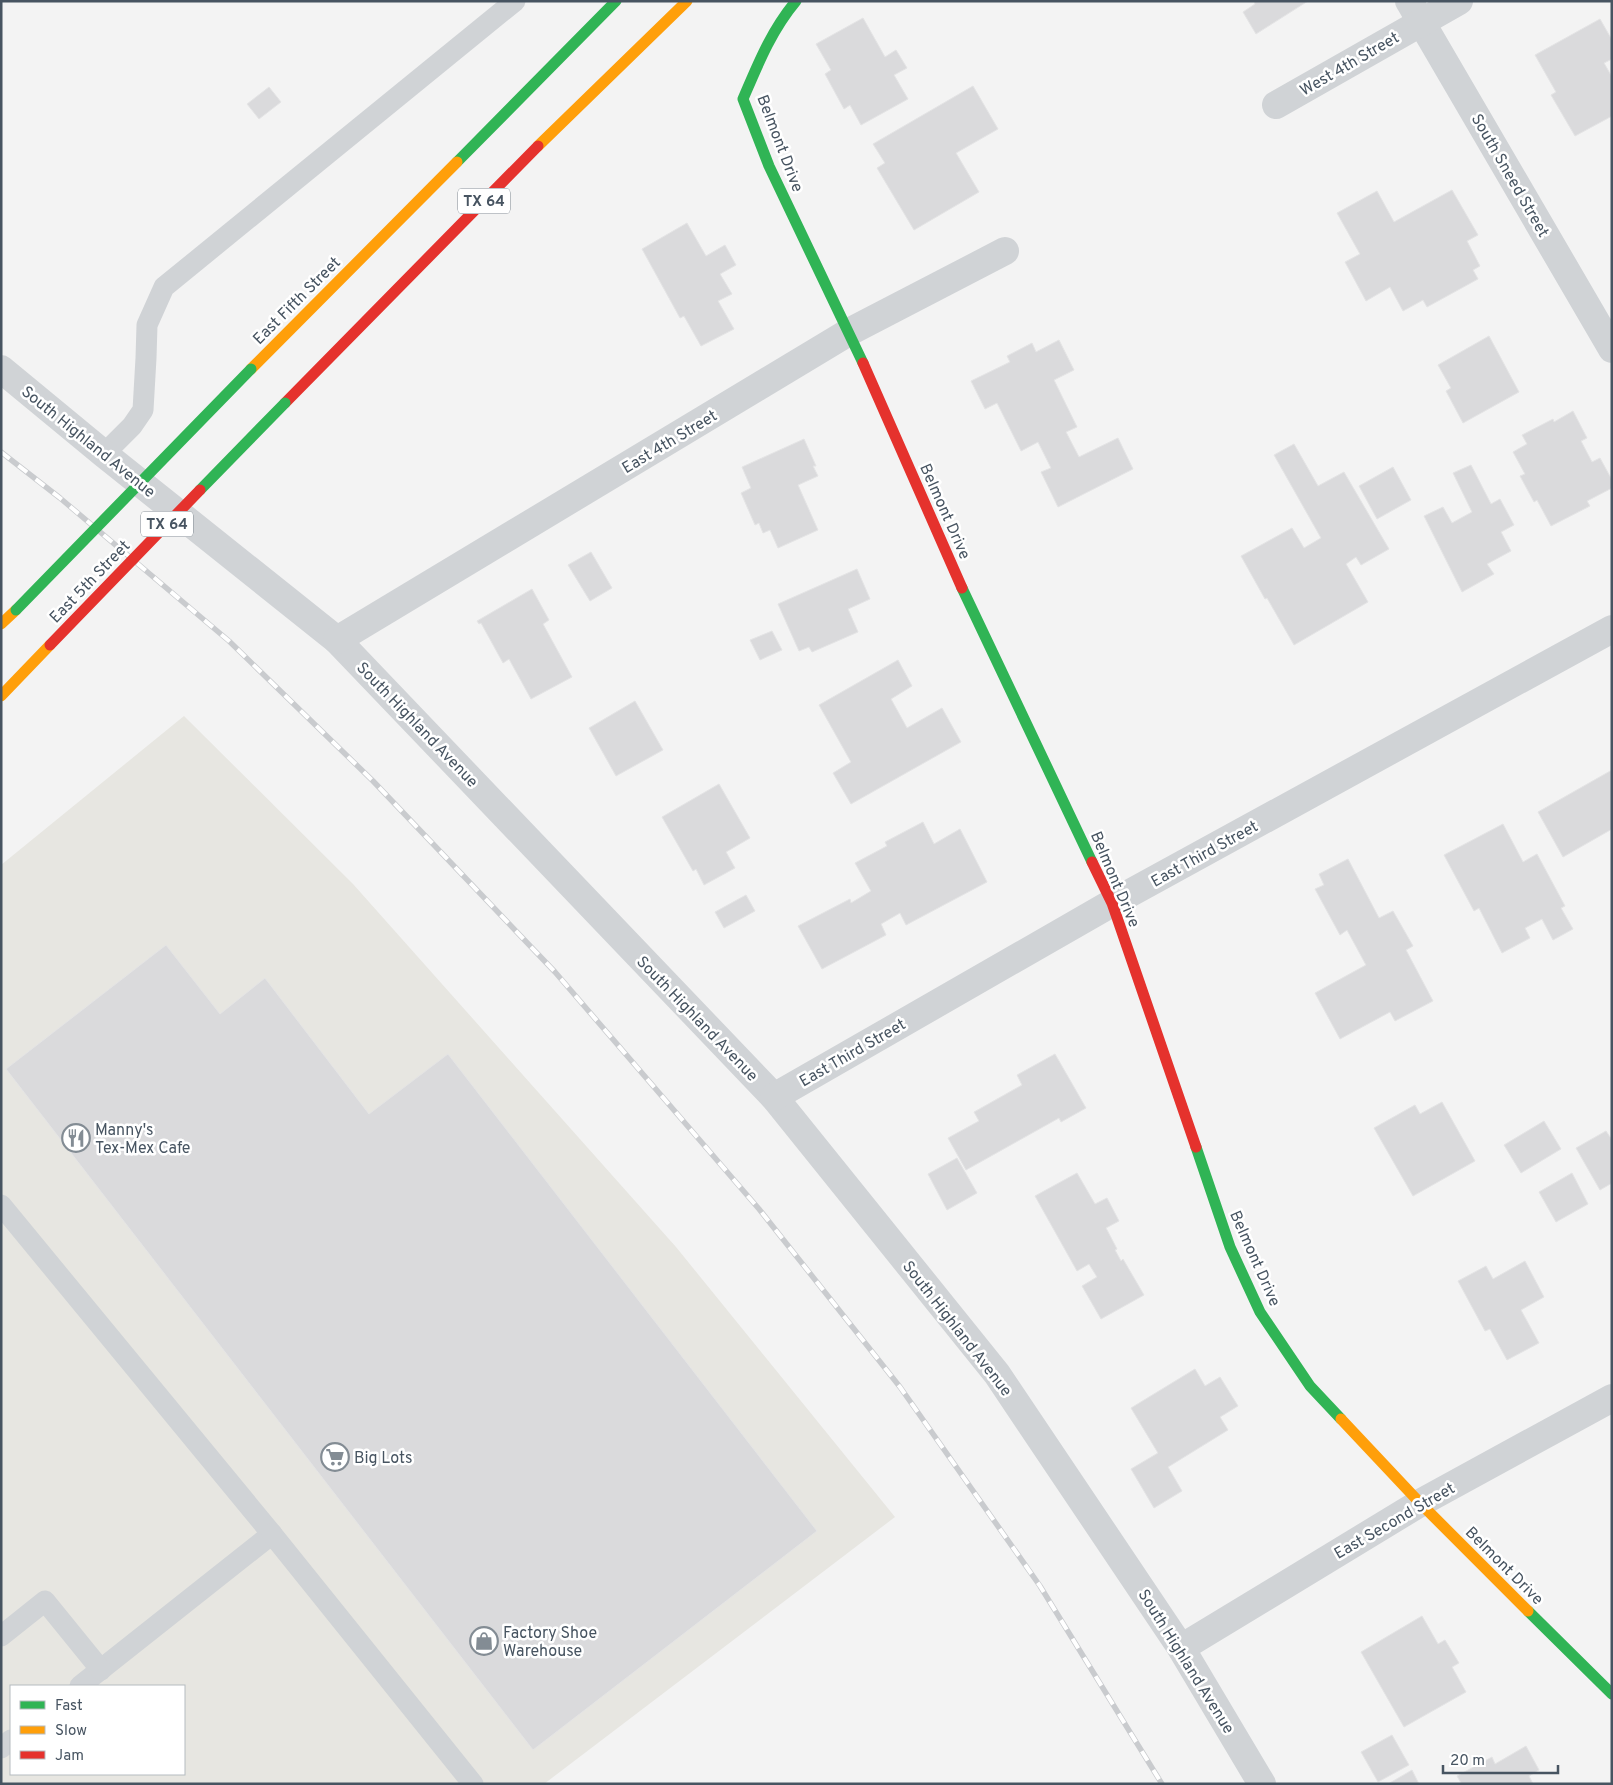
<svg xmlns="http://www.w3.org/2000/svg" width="1613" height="1785" font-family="Overpass,sans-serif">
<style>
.commercial{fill:#e7e6e1;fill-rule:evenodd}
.building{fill:#dadadc;stroke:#e4e4e5}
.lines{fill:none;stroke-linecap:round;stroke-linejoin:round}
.lane{stroke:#d0d3d6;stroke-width:21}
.street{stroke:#d0d3d6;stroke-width:28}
.fast{stroke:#30b455;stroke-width:11}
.slow{stroke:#ff9f0a;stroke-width:11}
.jam{stroke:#e5322d;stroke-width:11}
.rail-casing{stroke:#c9cbce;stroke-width:5.5}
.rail{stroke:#fff;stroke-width:4;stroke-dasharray:11;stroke-linecap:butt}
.fast-bridge{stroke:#30b455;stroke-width:11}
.jam-bridge{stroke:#e5322d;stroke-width:11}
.labels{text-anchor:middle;stroke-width:5;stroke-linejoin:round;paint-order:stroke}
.shield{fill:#fff;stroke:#7e8790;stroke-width:1}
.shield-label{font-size:15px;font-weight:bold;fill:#475461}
.street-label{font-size:16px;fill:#475461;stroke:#fff}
.poi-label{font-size:16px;fill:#475461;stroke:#fff;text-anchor:start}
</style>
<rect width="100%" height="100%" fill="#f3f3f3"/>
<path class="commercial" d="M184,716L353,884L676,1247L895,1517L544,1784H1V865ZM11,1686H184V1774H11Z"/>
<g class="building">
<path d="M1254,1H1308L1256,34L1243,12L1255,4Z"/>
<path d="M863,18L885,57L896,50L907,68L894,75L908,99L861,125L850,105L844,109L825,74L831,70L816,44Z"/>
<path d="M1600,19L1612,40V59L1604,63L1612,77V116L1575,136L1551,95L1556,92L1535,55Z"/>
<path d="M973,86L998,129L956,153L979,192L914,230L877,168L885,163L873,144Z"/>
<path d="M269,87L281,102L259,119L247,104Z"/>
<path d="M1452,190L1478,235L1467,241L1480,266L1473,270L1478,279L1427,307L1423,300L1403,311L1390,287L1366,301L1345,262L1360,254L1337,213L1377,191L1394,222Z"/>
<path d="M687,223L706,256L725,245L736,265L720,274L732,294L718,301L734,329L701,346L684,316L680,318L642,249Z"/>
<path d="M1489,336L1519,392L1463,423L1446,391L1451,388L1438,365Z"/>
<path d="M1059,340L1074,370L1054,380L1077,427L1066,432L1079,457L1118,438L1133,469L1058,507L1041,472L1051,468L1038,442L1021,451L997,403L985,409L971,381L1010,362L1007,356L1032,343L1036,352Z"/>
<path d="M1573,411L1587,438L1581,441L1592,462L1600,458L1612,480V488L1587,501L1590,506L1551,526L1537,500L1534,502L1520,476L1525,474L1513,452L1527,444L1522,435L1553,419L1554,422Z"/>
<path d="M804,439L816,466H813L818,476L798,485L818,530L778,548L770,530L763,533L759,523L755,525L741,493L751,488L742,467Z"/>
<path d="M1294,444L1318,486L1344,472L1389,549L1361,565L1356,557L1346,564L1368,602L1294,645L1267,598L1265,599L1241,556L1292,528L1304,548L1321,538L1274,455Z"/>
<path d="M1471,465L1491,504L1500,499L1514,525L1501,532L1511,551L1487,564L1494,574L1462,592L1424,516L1443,507L1452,523L1472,512L1453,473Z"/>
<path d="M1393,467L1411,500L1377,519L1359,486Z"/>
<path d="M591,552L612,588L590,601L568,565Z"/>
<path d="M857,569L870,599L848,609L858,632L812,652L809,647L799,651L778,604Z"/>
<path d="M532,589L549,620L543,624L572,677L531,699L509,659L503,663L481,623L479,624L477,621Z"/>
<path d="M772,631L782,650L760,660L750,640Z"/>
<path d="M898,660L912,686L891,699L907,728L942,708L961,742L851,804L833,773L851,762L819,705Z"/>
<path d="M635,701L663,750L616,776L589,728Z"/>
<path d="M1612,770V829L1563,857L1538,812Z"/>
<path d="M719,784L750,838L726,852L735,868L704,885L696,869L693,871L662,817Z"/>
<path d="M923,822L934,844L960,829L987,882L906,925L900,913L881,924L886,935L822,969L798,926L850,899L851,903L871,891L855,863L887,846L885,842Z"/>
<path d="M1503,824L1523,862L1537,854L1565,906L1561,908L1573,929L1553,940L1542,919L1525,928L1530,938L1502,953L1479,908L1474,911L1444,855Z"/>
<path d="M1348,859L1379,918L1393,911L1413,946L1406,950L1433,1001L1395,1021L1390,1012L1340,1039L1315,993L1366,965L1347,930L1340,935L1315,889L1324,885L1319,874Z"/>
<path d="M746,895L755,911L724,928L715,912Z"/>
<path d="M166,945L220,1014L265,978L369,1114L448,1054L817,1531L533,1750L6,1069Z"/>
<path d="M1055,1054L1086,1108L1061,1122L1059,1118L966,1170L948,1138L979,1121L974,1112L1022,1085L1017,1075Z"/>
<path d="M1442,1102L1475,1161L1413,1196L1374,1128L1415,1105L1420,1114Z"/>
<path d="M1544,1121L1561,1149L1521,1173L1504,1145Z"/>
<path d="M1606,1131L1612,1140V1183L1600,1190L1576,1148Z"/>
<path d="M957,1158L977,1193L947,1210L928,1174Z"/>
<path d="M1077,1173L1095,1204L1107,1198L1119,1221L1106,1228L1117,1249L1115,1250L1121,1261L1123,1259L1144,1295L1101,1319L1082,1286L1097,1277L1089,1264L1077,1271L1035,1196Z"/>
<path d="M1572,1173L1588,1204L1556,1222L1539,1192Z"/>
<path d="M1525,1261L1544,1297L1521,1310L1539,1343L1507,1360L1490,1329L1485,1331L1458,1281L1486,1266L1493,1279Z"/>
<path d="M1195,1369L1205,1386L1220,1377L1238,1406L1220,1417L1228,1430L1168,1467L1182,1491L1154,1508L1131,1469L1158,1453L1131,1408Z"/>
<path d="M1422,1616L1438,1644L1445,1640L1459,1663L1452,1667L1466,1692L1404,1727L1361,1652Z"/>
<path d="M1392,1735L1409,1765L1378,1782L1361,1752Z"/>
<path d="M1526,1746L1539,1770L1529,1776L1533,1784H1460L1461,1783L1457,1776L1492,1757L1495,1764Z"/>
<path d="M1412,1770L1419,1784H1388Z"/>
</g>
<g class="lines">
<g class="lane">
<path d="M104,454L132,426L143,410L146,358L147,325L164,287L515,1"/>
<path d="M1,1205L272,1534L80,1686"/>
<path d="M272,1534L473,1784"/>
<path d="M1,1636L45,1601L101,1670"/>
<path d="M1,1748L11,1740"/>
</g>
<g class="street">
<path d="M1409,1L1612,349"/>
<path d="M1276,105L1459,1"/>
<path d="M1,369L104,454L337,640L774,1097L997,1374L1181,1648L1262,1784"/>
<path d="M337,640L849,332L1005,251"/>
<path d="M774,1097L1112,903L1612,629"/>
<path d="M1181,1648L1420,1503L1612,1398"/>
</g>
<g class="fast">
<path d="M796,1C771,31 758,64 743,99L769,166L863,363"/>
<path d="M457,162L616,1"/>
<path d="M962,588L1092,862"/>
<path d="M1196,1147L1230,1247L1260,1312L1310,1386L1341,1419"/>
<path d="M1528,1611L1612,1694"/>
</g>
<g class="slow">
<path d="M538,146L687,1"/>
<path d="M251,369L457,162"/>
<path d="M1,624L16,610"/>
<path d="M1,696L50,645"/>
<path d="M1341,1419L1420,1503L1528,1611"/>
</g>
<g class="jam">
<path d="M863,363L962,588"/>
<path d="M285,403L538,146"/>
<path d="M1092,862L1112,903L1196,1147"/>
</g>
<defs>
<path id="rail" d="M1,452L60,498L229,641L373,781L555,972L759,1209L900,1387L1040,1586L1162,1784"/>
</defs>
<use href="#rail" class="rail-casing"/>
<use href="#rail" class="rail"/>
<g class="fast-bridge">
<path d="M200,490L285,403"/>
<path d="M16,610L251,369"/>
</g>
<path class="jam-bridge" d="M50,645L200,490"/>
</g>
<defs>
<symbol id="restaurant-ring" viewBox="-11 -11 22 22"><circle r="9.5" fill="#fff" stroke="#838c94" stroke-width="1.5"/><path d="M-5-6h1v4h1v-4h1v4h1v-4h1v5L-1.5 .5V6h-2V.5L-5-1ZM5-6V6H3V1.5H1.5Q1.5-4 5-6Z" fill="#838c94"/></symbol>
<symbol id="supermarket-ring" viewBox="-11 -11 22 22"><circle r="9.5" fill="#fff" stroke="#838c94" stroke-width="1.5"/><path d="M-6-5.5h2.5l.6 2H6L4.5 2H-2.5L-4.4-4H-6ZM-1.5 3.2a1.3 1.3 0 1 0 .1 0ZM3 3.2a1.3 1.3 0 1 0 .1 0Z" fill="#838c94"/></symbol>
<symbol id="shop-ring" viewBox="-11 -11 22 22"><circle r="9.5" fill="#fff" stroke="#838c94" stroke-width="1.5"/><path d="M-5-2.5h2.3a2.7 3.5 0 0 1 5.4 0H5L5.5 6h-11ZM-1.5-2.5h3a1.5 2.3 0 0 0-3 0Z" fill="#838c94"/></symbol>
</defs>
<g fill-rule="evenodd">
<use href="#restaurant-ring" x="60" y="1122" width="32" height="32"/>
<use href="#supermarket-ring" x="319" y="1441" width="32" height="32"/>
<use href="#shop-ring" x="468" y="1625" width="32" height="32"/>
</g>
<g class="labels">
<g class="shield">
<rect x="458" y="188.5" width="52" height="25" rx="4"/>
<rect x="141" y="511.5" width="52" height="25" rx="4"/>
</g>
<g class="shield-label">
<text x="484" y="206">TX 64</text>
<text x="167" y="529">TX 64</text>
</g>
<g class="street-label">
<text transform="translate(1349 63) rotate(-30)" y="6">West 4th Street</text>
<text transform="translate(781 143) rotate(69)" y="6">Belmont Drive</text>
<text transform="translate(1511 175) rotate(60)" y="6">South Sneed Street</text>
<text transform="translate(296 300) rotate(-45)" y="6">East Fifth Street</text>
<text transform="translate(89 441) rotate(39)" y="6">South Highland Avenue</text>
<text transform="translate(669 441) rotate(-31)" y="6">East 4th Street</text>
<text transform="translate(946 511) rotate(66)" y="6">Belmont Drive</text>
<text transform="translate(89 581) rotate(-46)" y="6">East 5th Street</text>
<text transform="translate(418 724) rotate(46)" y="6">South Highland Avenue</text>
<text transform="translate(1204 853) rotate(-29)" y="6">East Third Street</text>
<text transform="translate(1116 879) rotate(67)" y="6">Belmont Drive</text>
<text transform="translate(698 1018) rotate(46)" y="6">South Highland Avenue</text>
<text transform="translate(852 1052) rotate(-30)" y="6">East Third Street</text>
<text transform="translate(1256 1258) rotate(66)" y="6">Belmont Drive</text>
<text transform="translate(958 1328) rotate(52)" y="6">South Highland Avenue</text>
<text transform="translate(1394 1520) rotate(-30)" y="6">East Second Street</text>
<text transform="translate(1505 1565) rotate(45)" y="6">Belmont Drive</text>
<text transform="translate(1187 1661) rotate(58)" y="6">South Highland Avenue</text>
</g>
<g class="poi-label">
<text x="95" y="1135">Manny's<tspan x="95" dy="18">Tex-Mex Cafe</tspan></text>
<text x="354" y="1463">Big Lots</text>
<text x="503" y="1638">Factory Shoe<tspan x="503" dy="18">Warehouse</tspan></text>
</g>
</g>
<rect width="1613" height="1785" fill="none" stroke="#475461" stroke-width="5"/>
<rect x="10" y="1685" width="175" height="90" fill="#ffffff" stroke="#b5bbc0"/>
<rect x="20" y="1701" width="25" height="8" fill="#30b455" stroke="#b5bbc0"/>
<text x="55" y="1710" font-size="15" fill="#475461">Fast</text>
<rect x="20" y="1726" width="25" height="8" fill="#ff9f0a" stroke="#b5bbc0"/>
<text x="55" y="1735" font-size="15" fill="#475461">Slow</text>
<rect x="20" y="1751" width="25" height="8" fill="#e5322d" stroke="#b5bbc0"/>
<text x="55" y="1760" font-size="15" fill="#475461">Jam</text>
<path d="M1443 1765v8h115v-8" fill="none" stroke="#475461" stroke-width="2.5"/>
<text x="1450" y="1765" font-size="15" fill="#475461" stroke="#ffffff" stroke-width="4" paint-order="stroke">20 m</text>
</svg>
